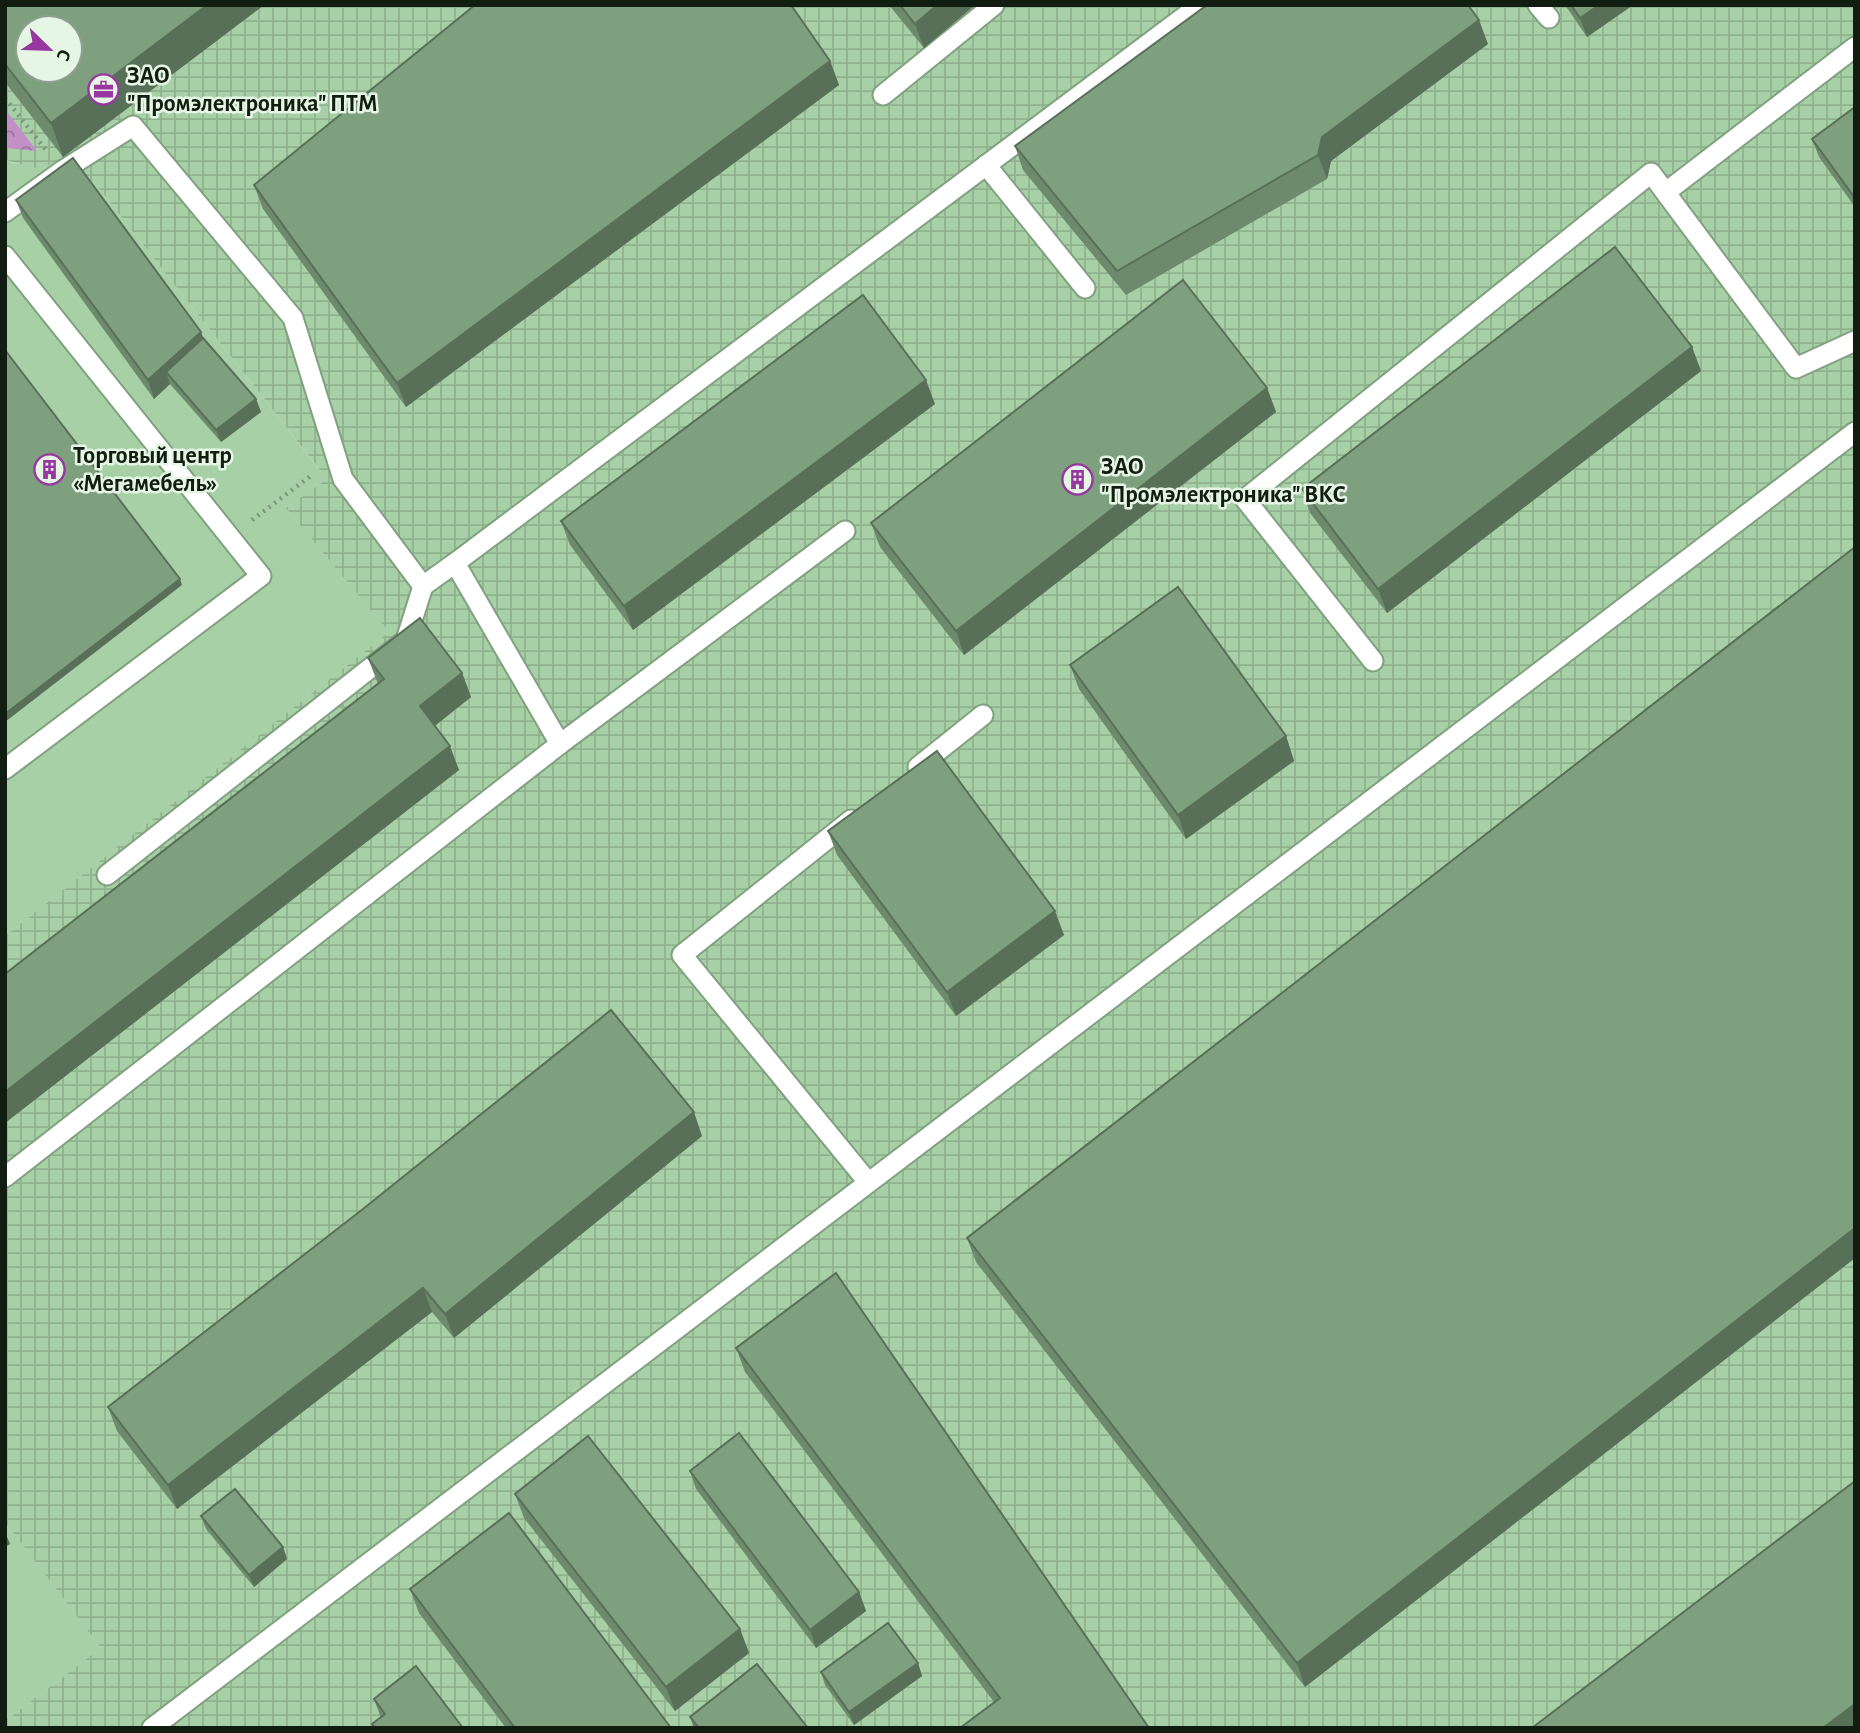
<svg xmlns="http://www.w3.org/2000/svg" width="1860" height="1733" font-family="'Alegreya Sans',sans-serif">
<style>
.built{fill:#a8d0a7}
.industrial{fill:url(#industrial-grid);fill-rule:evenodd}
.forest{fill:url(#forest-crowns)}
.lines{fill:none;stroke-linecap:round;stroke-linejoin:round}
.lane-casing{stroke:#81a180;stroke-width:23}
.path{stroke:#7c977b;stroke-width:4.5;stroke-dasharray:2 5;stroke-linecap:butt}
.lane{stroke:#fff;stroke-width:19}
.wall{fill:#6d8a6c}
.shaded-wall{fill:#597058}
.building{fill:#7fa07e;stroke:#597058;stroke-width:2;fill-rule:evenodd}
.labels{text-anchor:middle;stroke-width:5;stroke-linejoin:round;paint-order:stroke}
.poi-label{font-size:24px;font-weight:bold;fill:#101d10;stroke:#e5f6e4;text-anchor:start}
</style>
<defs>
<pattern id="industrial-grid" width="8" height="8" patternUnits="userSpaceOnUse" patternTransform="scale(1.75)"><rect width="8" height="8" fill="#a8d0a7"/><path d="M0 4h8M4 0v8" fill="none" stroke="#90b28f"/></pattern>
<pattern id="forest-crowns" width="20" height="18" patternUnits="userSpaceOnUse" patternTransform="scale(1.75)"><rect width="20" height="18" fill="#c38fc7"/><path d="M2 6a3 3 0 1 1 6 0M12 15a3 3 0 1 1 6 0" fill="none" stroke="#9d74a0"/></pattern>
</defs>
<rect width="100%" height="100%" fill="#b8dbb7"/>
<g class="built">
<path d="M5,160L13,164H51L94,182L327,480L286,508L389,632L5,936Z"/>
<path d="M5,1522L101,1648L5,1721Z"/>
</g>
<path class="industrial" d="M5,5H1855V1728H5V1721L101,1648L5,1522V936L389,632L286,508L327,479L94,182L51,164L39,169L5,160ZM28,28H70V70H28Z"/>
<path class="forest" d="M5,109L37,151L5,148Z"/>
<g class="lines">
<defs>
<g id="lane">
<path d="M1538,5L1549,18"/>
<path d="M883,95L994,5"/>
<path d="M986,165L1085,288"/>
<path d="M1666,192L1855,47"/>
<path d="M5,212L62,171L133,126L293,318L343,479L423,586L455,563"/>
<path d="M5,256L261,576L5,769"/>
<path d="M1373,661L1245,499L1651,173L1796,368L1855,341"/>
<path d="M560,744L845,531"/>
<path d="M918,767L983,715"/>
<path d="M851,820L682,955L868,1182"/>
<path d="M107,875L406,640L423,586"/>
<path d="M5,1177L560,744L455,563L1200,5"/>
<path d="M152,1728L1855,432"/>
</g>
</defs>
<use href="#lane" class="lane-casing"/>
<g class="path">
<path d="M5,98L46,150"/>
<path d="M252,520L312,475"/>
</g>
<use href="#lane" class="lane"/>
</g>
<g class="wall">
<path d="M5,5H264L63,157L5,82Z"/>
<path d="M889,5H975L924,48Z"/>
<path d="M1565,5H1633L1587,37Z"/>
<path d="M1488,44L1331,161L1327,179L1126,295L1023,170L1015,146Z"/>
<path d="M830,61L839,85L406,407L263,209L254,185Z"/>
<path d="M1855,107V207L1819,157L1812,139Z"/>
<path d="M16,200L203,338L256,399L261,412L221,442L170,384L154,399L23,218Z"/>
<path d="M1692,347L1701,371L1387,613L1310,513L1302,489Z"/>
<path d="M1267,388L1276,412L964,655L880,547L871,523Z"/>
<path d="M935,404L633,630L570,545L561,521Z"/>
<path d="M1855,547V1258L1305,1687L976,1262L967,1238Z"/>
<path d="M368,658L462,673L471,697L435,726L459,770L5,1123V974L378,684Z"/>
<path d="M1070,665L1286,736L1294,761L1186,839L1079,689Z"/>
<path d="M828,831L1064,935L956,1016L837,855Z"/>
<path d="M702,1136L454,1338L432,1312L177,1509L117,1431L108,1407Z"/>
<path d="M736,1348L1149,1728L994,1702L745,1372Z"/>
<path d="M690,1471L859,1592L866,1611L816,1648L696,1489Z"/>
<path d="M515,1494L740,1629L749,1653L675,1711L524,1518Z"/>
<path d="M201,1516L283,1547L287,1559L254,1587L206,1529Z"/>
<path d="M410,1589L671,1728H506L419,1613Z"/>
<path d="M918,1663L922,1676L854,1725L825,1685L821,1672Z"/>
<path d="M374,1699L463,1728H373L372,1724L381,1718Z"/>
<path d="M690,1717L808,1728H694Z"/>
</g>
<g class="shaded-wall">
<path d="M207,5H264L63,157L51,123Z"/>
<path d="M937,5H975L924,48L915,24Z"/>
<path d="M1599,5H1633L1587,37L1580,18Z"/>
<path d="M1479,20L1488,44L1331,161L1327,179L1318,155L1322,137Z"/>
<path d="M830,61L839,85L406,407L397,383Z"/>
<path d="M201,332L208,350L166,372L170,384L154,399L148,380Z"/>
<path d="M1692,347L1701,371L1387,613L1378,589Z"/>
<path d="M926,380L935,404L633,630L624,606Z"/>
<path d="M1267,388L1276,412L964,655L956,631Z"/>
<path d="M256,399L261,412L221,442L216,430Z"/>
<path d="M180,579L182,585L5,722V714Z"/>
<path d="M462,673L471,697L428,731L420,706Z"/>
<path d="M1286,736L1294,761L1186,839L1178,815Z"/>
<path d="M450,746L459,770L5,1123V1092Z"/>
<path d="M1055,911L1064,935L956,1016L947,992Z"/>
<path d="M694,1112L702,1136L454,1338L445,1314Z"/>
<path d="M1855,1228V1258L1305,1687L1297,1663Z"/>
<path d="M423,1288L432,1312L177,1509L168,1485Z"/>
<path d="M5,1532L10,1544L5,1547Z"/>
<path d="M283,1547L287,1559L254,1587L249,1575Z"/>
<path d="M859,1592L866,1611L816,1648L810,1630Z"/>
<path d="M740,1629L749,1653L675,1711L666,1687Z"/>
<path d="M918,1663L922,1676L854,1725L849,1712Z"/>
<path d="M1855,1704V1728H1823Z"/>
</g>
<g class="building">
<path d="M5,5H207L51,123L5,64ZM28,28H70V70H28Z"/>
<path d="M475,5H791L830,61L397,383L254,185Z"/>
<path d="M900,5H937L915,24Z"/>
<path d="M1207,5H1468L1479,20L1322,137L1318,155L1117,271L1015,146Z"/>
<path d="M1571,5H1599L1580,18Z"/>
<path d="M1855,107V198L1812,139Z"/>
<path d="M73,158L201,332L148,380L16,200Z"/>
<path d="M1615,247L1692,347L1378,589L1302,489Z"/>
<path d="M1183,280L1267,388L956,631L871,523Z"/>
<path d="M863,295L926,380L624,606L561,521Z"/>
<path d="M203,338L256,399L216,430L166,372Z"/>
<path d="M5,350L180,579L5,714Z"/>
<path d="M1855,547V1228L1297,1663L967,1238Z"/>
<path d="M1178,587L1286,736L1178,815L1070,665Z"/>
<path d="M420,618L462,673L420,706L450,746L5,1092V974L384,679L368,658Z"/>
<path d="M937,751L1055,911L947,992L828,831Z"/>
<path d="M611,1010L694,1112L445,1314L423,1288L168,1485L108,1407L363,1209Z"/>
<path d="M836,1273L1149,1728H960L1000,1698L736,1348Z"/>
<path d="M739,1433L859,1592L810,1630L690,1471Z"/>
<path d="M588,1436L740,1629L666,1687L515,1494Z"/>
<path d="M1855,1481V1704L1823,1728H1532Z"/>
<path d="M235,1489L283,1547L249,1575L201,1516Z"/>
<path d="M509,1513L671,1728H515L410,1589Z"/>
<path d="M888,1623L918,1663L849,1712L821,1672Z"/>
<path d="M757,1664L808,1728H699L690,1717Z"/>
<path d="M416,1666L463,1728H375L372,1724L385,1714L374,1699Z"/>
</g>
<defs>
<symbol id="office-ring" viewBox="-11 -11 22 22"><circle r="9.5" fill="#e5f6e4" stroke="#9737a0" stroke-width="1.5"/><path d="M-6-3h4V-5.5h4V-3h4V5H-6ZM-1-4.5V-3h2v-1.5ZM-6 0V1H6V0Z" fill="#9737a0"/></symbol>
<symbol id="building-ring" viewBox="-11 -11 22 22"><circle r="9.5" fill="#e5f6e4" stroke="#9737a0" stroke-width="1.5"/><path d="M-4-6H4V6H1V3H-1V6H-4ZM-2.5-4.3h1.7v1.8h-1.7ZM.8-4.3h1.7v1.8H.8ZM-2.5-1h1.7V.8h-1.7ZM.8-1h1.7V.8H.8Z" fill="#9737a0"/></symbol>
</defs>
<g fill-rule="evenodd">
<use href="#office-ring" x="86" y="72" width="35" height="35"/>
<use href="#building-ring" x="32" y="452" width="35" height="35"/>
<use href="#building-ring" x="1060" y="462" width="35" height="35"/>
</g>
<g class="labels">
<g class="poi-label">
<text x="127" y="83">ЗАО<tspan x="127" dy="28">"Промэлектроника" ПТМ</tspan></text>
<text x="73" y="463">Торговый центр<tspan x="73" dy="28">«Мегамебель»</tspan></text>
<text x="1101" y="474">ЗАО<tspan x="1101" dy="28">"Промэлектроника" ВКС</tspan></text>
</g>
</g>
<rect width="1860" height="1733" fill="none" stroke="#101d10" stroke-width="14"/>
<g transform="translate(49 49) rotate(113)"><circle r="33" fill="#e5f6e4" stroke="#909f8f" stroke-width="2"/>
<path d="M0-5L12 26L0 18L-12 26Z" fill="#9737a0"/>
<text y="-10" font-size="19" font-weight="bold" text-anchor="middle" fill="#101d10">С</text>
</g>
</svg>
